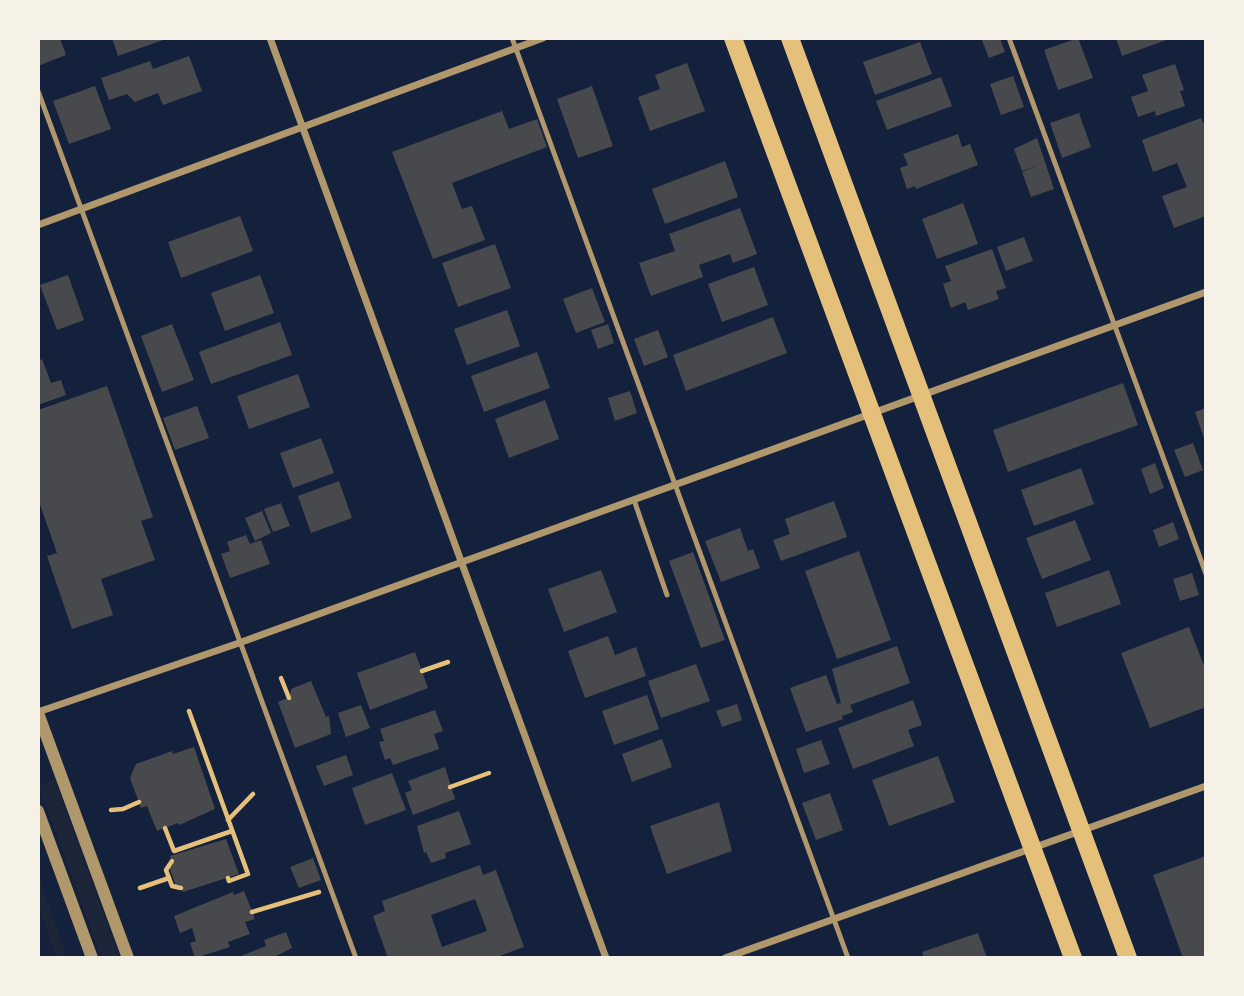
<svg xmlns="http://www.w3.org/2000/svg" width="1244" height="996" font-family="Montserrat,sans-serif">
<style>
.green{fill:#1d2539}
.building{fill:#48494c;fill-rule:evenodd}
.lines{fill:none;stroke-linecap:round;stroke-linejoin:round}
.path{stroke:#e5c07b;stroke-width:4.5}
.service{stroke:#b1986c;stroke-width:5}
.minor{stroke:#b1986c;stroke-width:7}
.tertiary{stroke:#b1986c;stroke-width:12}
.primary{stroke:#e5c07b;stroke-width:18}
</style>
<rect width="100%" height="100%" fill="#14213d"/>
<g class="green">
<path d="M54,778L119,957H101L39,786Z"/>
<path d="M39,878L67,957H57L39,908Z"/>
</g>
<g class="building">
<path d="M38,38H60L66,55L38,66Z"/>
<path d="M112,38H166V39L118,56Z"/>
<path d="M981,38H1000L1005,52L989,58Z"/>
<path d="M1078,38L1093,78L1058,90L1044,50Z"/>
<path d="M1116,38H1169V39L1122,56Z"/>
<path d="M920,42L932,74L875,95L863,62Z"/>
<path d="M189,56L202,91L163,105L158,93L135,102L127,94L109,100L101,78L150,61L153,69Z"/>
<path d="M687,63L705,111L650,131L638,97L660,89L655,75Z"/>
<path d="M1175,64L1184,90L1180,91L1185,106L1156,116L1155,111L1138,117L1131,97L1148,91L1142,75Z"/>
<path d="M1013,76L1024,107L1001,115L990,84Z"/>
<path d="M941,77L952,106L887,130L876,101Z"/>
<path d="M95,86L111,129L69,144L53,101Z"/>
<path d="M592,86L613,146L578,158L557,99Z"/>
<path d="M502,111L509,129L537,119L547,147L452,183L462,209L472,206L485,240L433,259L392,152Z"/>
<path d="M1079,113L1091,147L1062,158L1050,123Z"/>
<path d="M1201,118L1206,129V216L1174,228L1162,196L1187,187L1177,163L1153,172L1142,140Z"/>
<path d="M958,134L962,147L970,144L978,165L916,189L915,186L907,189L900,168L908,165L903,154Z"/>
<path d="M1037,138L1054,189L1031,197L1022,172L1037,166L1022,171L1014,149Z"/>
<path d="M725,161L738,197L665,224L652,189Z"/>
<path d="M963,203L978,244L937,259L922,219Z"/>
<path d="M740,208L757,254L733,263L730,254L699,265L703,277L651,296L639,263L675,251L669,234Z"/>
<path d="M240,216L253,251L181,278L168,242Z"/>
<path d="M1024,237L1033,261L1006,271L997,247Z"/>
<path d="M495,244L511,288L458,307L442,263Z"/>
<path d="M992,249L1006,288L996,291L999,299L968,310L965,302L951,308L943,284L951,281L945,266Z"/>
<path d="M754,267L768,305L722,322L708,284Z"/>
<path d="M68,275L84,320L57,330L40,285Z"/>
<path d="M260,275L274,313L225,331L211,293Z"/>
<path d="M592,288L605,322L576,333L563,299Z"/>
<path d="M507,310L520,346L467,365L454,329Z"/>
<path d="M773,317L787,353L686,391L673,355Z"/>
<path d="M280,322L292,355L211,384L199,352Z"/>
<path d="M172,324L194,380L162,392L141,336Z"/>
<path d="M608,324L614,343L598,349L591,330Z"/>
<path d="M658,330L668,357L644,366L634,339Z"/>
<path d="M537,352L550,388L484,412L471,376Z"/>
<path d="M42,359L51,383L61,380L66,395L38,405V361Z"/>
<path d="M298,374L310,407L249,429L237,396Z"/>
<path d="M1123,383L1138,425L1008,472L993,430Z"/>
<path d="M107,386L153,517L141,521L155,560L101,579L113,615L72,629L47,556L57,553L38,499V410Z"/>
<path d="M630,391L637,413L615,421L608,398Z"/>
<path d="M545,400L559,439L509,458L495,419Z"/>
<path d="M197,406L209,438L175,450L163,418Z"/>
<path d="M1206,408V440L1205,441L1195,412Z"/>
<path d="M321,438L334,473L293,488L280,453Z"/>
<path d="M1193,443L1203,470L1185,477L1174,450Z"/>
<path d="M1155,463L1164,488L1150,494L1141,469Z"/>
<path d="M1081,468L1094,504L1034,526L1021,490Z"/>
<path d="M339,481L352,518L311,533L298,496Z"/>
<path d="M834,501L847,537L781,561L773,540L790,534L785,519Z"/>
<path d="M281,503L290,526L273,532L264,509Z"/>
<path d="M262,511L271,533L255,541L245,518Z"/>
<path d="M1075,520L1091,560L1042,579L1026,538Z"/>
<path d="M1173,522L1179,539L1159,547L1153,530Z"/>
<path d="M740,528L748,551L753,549L760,568L721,582L705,541Z"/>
<path d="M246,535L250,544L261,540L270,564L230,578L221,554L230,551L227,542Z"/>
<path d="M859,551L891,640L837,659L805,571Z"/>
<path d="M693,552L725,640L701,648L669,561Z"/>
<path d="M601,570L617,612L564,632L548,589Z"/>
<path d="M1109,570L1121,604L1057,627L1045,593Z"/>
<path d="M1192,573L1199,595L1180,601L1173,579Z"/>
<path d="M1189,627L1206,671V707L1150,728L1121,653Z"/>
<path d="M608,636L615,655L636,647L646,676L585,698L568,651Z"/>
<path d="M897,646L910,683L850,705L853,712L842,716L843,719L806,732L790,688L826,675L837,704L841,703L832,669Z"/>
<path d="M415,652L428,688L370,710L357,673Z"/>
<path d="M696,664L710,701L661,718L648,681Z"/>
<path d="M311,681L326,717L329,716L331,734L295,748L278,702L290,697L291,689Z"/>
<path d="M647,695L659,729L614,745L602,711Z"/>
<path d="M913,700L922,725L908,730L914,746L853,769L838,728Z"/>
<path d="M737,704L742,720L722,727L716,711Z"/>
<path d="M361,705L370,728L346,737L338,713Z"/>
<path d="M435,710L443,731L434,734L439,749L393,765L390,758L385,760L379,742L384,741L380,729Z"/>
<path d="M662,739L672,767L632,782L622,754Z"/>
<path d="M821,740L830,764L804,773L796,749Z"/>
<path d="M194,747L215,809L179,825L178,823L157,831L147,806L141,808L130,778L136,764L172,751L173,754Z"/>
<path d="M346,755L353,775L324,786L316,766Z"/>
<path d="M938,756L955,802L889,826L872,780Z"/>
<path d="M445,767L455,799L413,815L405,793L412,790L408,781Z"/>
<path d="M392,773L406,810L365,825L352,788Z"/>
<path d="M830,793L843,830L816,840L802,803Z"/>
<path d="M719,802L732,851L667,874L650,826Z"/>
<path d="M459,811L471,844L445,853L446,858L431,863L426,852L424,853L417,826Z"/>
<path d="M226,839L239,874L183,892L180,884L176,886L169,867L173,865L170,856Z"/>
<path d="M1206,856V958H1183L1153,875Z"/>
<path d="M313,858L321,880L299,888L290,867Z"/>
<path d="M480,865L483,875L496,870L524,947L494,958H388L373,916L385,911L382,901ZM475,899L487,931L442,947L431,915Z"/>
<path d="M244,891L255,919L245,922L250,934L228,942L230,947L195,958L190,943L196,941L192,928L180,933L174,916L233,892L234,895Z"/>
<path d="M286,932L292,948L272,958H236L266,946L264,940Z"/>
<path d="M978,933L987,958H924L922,952Z"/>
</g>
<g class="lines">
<g class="path">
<path d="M422,671L448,662"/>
<path d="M281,678L289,698"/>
<path d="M189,711L248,874L229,881L228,878"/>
<path d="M450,787L489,773"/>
<path d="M111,810L123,809L139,802"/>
<path d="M228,820L253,794"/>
<path d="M165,828L174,851L232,831"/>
<path d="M172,861L166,870L172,886L181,888"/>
<path d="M140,888L169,878"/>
<path d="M252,912L319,892"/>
</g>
<g class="service">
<path d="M512,38L848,958"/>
<path d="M1009,38L1206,574"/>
<path d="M38,91L356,958"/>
<path d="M634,500L667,595"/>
</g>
<g class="minor">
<path d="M270,38L606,958"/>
<path d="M38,225L543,38"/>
<path d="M38,712L239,643L1206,292"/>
<path d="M725,958L1206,786"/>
</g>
<g class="tertiary">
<path d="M38,713L128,958"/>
<path d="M38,811L92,958"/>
</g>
<g class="primary">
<path d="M733,38L1073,958"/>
<path d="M790,38L1128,958"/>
</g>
</g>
<rect width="1244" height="996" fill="none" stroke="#f6f1e7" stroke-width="80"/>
</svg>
